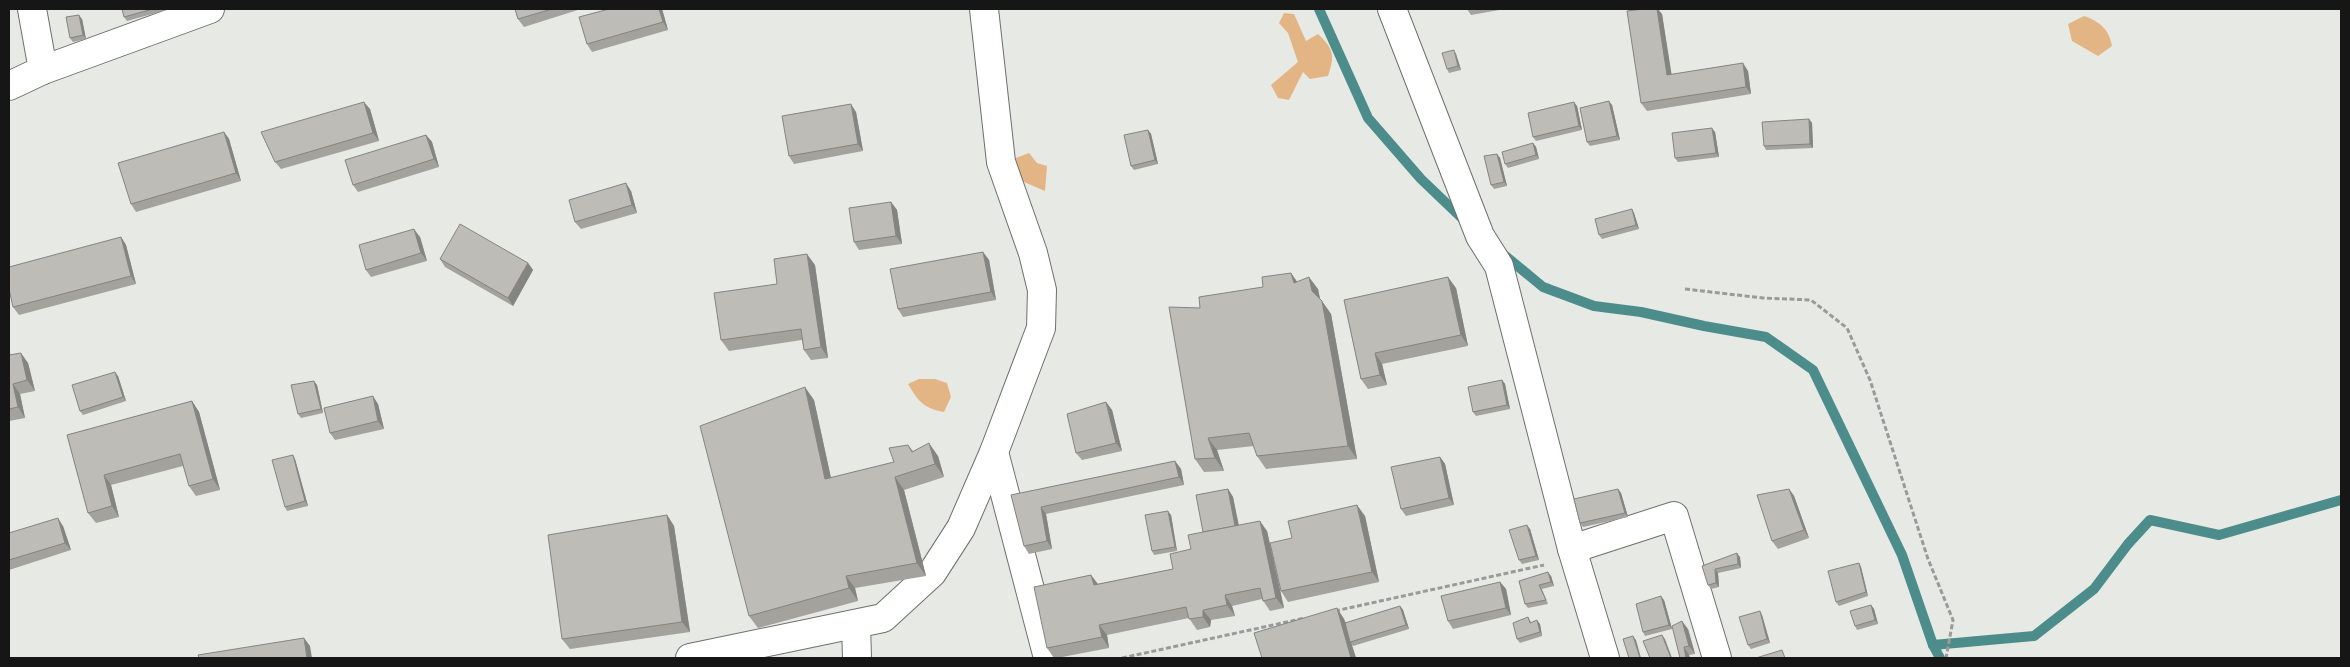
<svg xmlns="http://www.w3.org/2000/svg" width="2350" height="667" font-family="'Playfair Display',serif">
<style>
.green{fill:#e3b585}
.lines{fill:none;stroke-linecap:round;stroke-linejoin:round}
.stream{stroke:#4c8d8c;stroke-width:10}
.street-casing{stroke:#6e706c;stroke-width:30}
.secondary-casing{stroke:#6e706c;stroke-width:30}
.path{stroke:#999b98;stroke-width:3;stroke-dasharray:5 2.5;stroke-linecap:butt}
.street{stroke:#fff;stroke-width:28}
.secondary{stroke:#fff;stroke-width:28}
.wall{fill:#a3a29d}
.shaded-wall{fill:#848480}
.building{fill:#bdbcb7;stroke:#848480}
</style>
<rect width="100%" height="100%" fill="#e7e9e5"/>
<g class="green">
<path d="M1284,13L1294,14L1306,41L1318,34C1334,49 1335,56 1328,76L1310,79L1303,72L1289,100L1278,98L1271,85L1298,62L1288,33L1279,23Z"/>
<path d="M2084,16C2099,21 2109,29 2112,46L2098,56L2072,41L2068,24Z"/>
<path d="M1029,153L1037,163L1047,166L1045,191L1017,179L1013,159Z"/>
<path d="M919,379H935L947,383L951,397L944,412C923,408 919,402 908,384Z"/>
</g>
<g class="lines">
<g class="stream">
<path d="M1319,9L1368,118L1421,179L1466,222"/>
<path d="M1503,254L1543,287L1594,306L1641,312L1704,326L1766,337L1813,370L1902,555L1933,645L1940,658"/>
<path d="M1933,645L2034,636L2094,589L2128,544L2150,520L2219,535L2341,500"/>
</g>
<defs>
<g id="street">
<path d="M32,9L43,70"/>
<path d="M1392,9L1480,236L1499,266L1572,549L1605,658"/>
<path d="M9,86L43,70L210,9"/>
<path d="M994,452L1048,658"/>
<path d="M1572,549L1674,516L1717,658"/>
<path d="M856,624L857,658"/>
</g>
<path id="secondary" d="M690,658L883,618L932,573L961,528L994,452L1041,328L1042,290L1033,253L1001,162L984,9"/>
</defs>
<use href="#street" class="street-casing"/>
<use href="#secondary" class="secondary-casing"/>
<g class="path">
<path d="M1685,289L1763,298L1811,300L1847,328L1870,380L1928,559L1953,620L1946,658"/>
<path d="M1335,611L1544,565"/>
<path d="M1122,658L1305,618"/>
</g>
<use href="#street" class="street"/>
<use href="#secondary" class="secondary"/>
</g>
<g class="wall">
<path d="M122,9H170L127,21L124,17Z"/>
<path d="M515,9H581L524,27L518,19Z"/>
<path d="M662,9L668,30L592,52L587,44Z"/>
<path d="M1467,9H1505L1471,15Z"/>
<path d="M1662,14L1671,75L1748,71L1751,94L1647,111L1641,103Z"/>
<path d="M82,19L86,39L73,42L70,38Z"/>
<path d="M1456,54L1461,70L1449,73L1447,69Z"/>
<path d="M1612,105L1620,140L1590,146L1587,142Z"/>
<path d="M1577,106L1582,130L1536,141L1533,137Z"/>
<path d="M370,109L379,141L281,169L275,162Z"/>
<path d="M856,112L863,151L794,164L789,156Z"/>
<path d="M1809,119L1812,123L1813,148L1766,150L1764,146Z"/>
<path d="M1148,130L1151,134L1158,164L1134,170L1131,166Z"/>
<path d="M224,132L229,139L241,181L136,212L131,204Z"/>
<path d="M1715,132L1719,157L1678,162L1675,158Z"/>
<path d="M426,135L432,142L439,167L358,192L353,185Z"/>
<path d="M1533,143L1536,147L1539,159L1508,168L1505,164Z"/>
<path d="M1497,154L1500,158L1507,186L1494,189L1491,185Z"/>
<path d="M631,191L637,213L581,229L575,222Z"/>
<path d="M891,202L897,210L902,244L859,250L854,242Z"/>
<path d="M1634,213L1639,229L1602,239L1599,235Z"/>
<path d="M121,237L126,245L136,284L19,315L13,307Z"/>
<path d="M420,237L427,261L371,277L366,270Z"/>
<path d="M983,252L989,260L996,300L903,317L898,309Z"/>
<path d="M440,259L528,263L533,270L513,306L445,267Z"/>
<path d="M815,265L828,358L811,360L804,350L802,340L729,351L721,340L777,284Z"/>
<path d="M1291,273L1297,282L1318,289L1320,299L1331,314L1357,459L1266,469L1257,456L1254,446L1217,450L1224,471L1204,472L1195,459L1200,308L1263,287Z"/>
<path d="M1456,288L1468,346L1382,364L1387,385L1368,389L1361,379L1344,300Z"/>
<path d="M9,355L28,363L35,391L20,394L25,418L9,421Z"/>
<path d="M118,376L126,401L83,415L80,411Z"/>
<path d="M1502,380L1505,384L1510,409L1476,416L1473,412Z"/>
<path d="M317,385L323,413L301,418L298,414Z"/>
<path d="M814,400L831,478L894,462L908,445L913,451L938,456L944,477L904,490L926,576L855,588L858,601L758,628L749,616Z"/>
<path d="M192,401L199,412L220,490L196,496L189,486L183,466L111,485L119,517L96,523L88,513L67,435Z"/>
<path d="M1106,402L1112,410L1122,451L1082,460L1076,453Z"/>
<path d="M378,404L384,429L335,440L330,433Z"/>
<path d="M1440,457L1445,464L1454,505L1406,516L1401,509Z"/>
<path d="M295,459L308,506L287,511L285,507Z"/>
<path d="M1175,461L1181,469L1184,485L1046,514L1052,549L1029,554L1024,546L1011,495Z"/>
<path d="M1228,489L1233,497L1239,525L1267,531L1284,608L1270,611L1262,599L1232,606L1235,616L1211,620L1210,627L1197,630L1189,618L1107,635L1109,648L1057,658H1054L1047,648L1091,575L1098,584L1173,569L1191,549L1203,532Z"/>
<path d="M1618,489L1621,493L1628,517L1583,527L1580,523Z"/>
<path d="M1789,489L1794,496L1809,538L1778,549L1772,541Z"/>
<path d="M667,515L674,526L690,632L570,649L562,639Z"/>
<path d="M1171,515L1177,551L1154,555L1152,551Z"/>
<path d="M1365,516L1379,582L1288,602L1281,591L1292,538Z"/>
<path d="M63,526L71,550L9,570V533Z"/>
<path d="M1530,529L1539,560L1522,564L1519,560Z"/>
<path d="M1740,557L1741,568L1718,573L1719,587L1711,589L1708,585L1702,566Z"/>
<path d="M1859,563L1861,567L1868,596L1839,606L1836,602Z"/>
<path d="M1551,576L1554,586L1542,589L1548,604L1528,608L1525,604L1519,581Z"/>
<path d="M1500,582L1506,589L1511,615L1453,629L1448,621Z"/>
<path d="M1664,600L1672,629L1645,636L1643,632Z"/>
<path d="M1871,605L1874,609L1878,624L1857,630L1855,626Z"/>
<path d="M1400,606L1403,610L1409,629L1353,646L1351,643L1356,658H1262L1337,608L1344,619L1346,623Z"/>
<path d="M1762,615L1770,643L1751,649L1748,645Z"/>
<path d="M1528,617L1531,622L1540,624L1542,636L1520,643L1517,639Z"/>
<path d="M1688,629L1695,654L1689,655L1690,658H1680Z"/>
</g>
<g class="shaded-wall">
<path d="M659,9H662L668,30L663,22Z"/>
<path d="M1657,9H1658L1662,14L1673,83L1667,75Z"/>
<path d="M79,15L82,19L86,39L83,35Z"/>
<path d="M1454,50L1456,54L1461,70L1458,66Z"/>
<path d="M1743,63L1748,71L1751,94L1746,87Z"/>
<path d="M1609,101L1612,105L1620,140L1617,136Z"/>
<path d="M364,102L370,109L379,141L373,133Z"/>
<path d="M1574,102L1577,106L1582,130L1579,126Z"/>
<path d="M851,104L856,112L863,151L858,144Z"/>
<path d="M1809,119L1812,123L1813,148L1810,144Z"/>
<path d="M1712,128L1715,132L1719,157L1716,153Z"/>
<path d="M1148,130L1151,134L1158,164L1155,160Z"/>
<path d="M224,132L229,139L241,181L236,173Z"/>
<path d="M426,135L432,142L439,167L434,159Z"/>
<path d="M1533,143L1536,147L1539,159L1536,155Z"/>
<path d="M1497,154L1500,158L1507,186L1504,182Z"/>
<path d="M626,183L631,191L637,213L632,205Z"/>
<path d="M891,202L897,210L902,244L896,236Z"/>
<path d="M1632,209L1634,213L1639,229L1636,225Z"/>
<path d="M414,229L420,237L427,261L421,253Z"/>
<path d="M121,237L126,245L136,284L131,276Z"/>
<path d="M983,252L989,260L996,300L991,292Z"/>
<path d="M807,254L815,265L828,358L821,347Z"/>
<path d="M528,263L533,270L513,306L508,298Z"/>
<path d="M1291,273L1300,286L1294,283Z"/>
<path d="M1309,277L1318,289L1321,304L1312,291Z"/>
<path d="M1448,277L1456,288L1468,346L1461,335Z"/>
<path d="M1322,301L1331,314L1357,459L1348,446Z"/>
<path d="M21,353L28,363L35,391L27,380Z"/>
<path d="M1375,353L1382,364L1387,385L1380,375Z"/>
<path d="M115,372L118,376L126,401L123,397Z"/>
<path d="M1502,380L1505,384L1510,409L1507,405Z"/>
<path d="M314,381L317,385L323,413L321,409Z"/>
<path d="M13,384L20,394L25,418L18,407Z"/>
<path d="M805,387L814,400L834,492L825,479Z"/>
<path d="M373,396L378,404L384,429L378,421Z"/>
<path d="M192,401L199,412L220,490L213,479Z"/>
<path d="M1106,402L1112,410L1122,451L1116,443Z"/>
<path d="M1208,438L1217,450L1224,471L1215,458Z"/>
<path d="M929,443L938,456L944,477L935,464Z"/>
<path d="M293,455L295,459L308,506L305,501Z"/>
<path d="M1440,457L1445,464L1454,505L1449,498Z"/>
<path d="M1175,461L1181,469L1184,485L1179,477Z"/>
<path d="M104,475L111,485L119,517L112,506Z"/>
<path d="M895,477L904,490L926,576L917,563Z"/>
<path d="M1228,489L1233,497L1240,534L1235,527Z"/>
<path d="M1618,489L1621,493L1628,517L1625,513Z"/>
<path d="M1789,489L1794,496L1809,538L1804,530Z"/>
<path d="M1357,505L1365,516L1379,582L1372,572Z"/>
<path d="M1041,507L1046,514L1052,549L1047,541Z"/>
<path d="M1168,511L1171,515L1177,551L1175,547Z"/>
<path d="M667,515L674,526L690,632L682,622Z"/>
<path d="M58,518L63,526L71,550L65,543Z"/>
<path d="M1260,521L1267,531L1284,608L1276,598Z"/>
<path d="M1527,525L1530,529L1539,560L1536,556Z"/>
<path d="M1737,553L1740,557L1741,568L1738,564Z"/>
<path d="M1859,563L1861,567L1868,596L1866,592Z"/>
<path d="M1715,569L1718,573L1719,587L1716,583Z"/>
<path d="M1548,572L1551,576L1554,586L1551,582Z"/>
<path d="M1091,575L1099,586L1094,585Z"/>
<path d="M846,576L855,588L858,601L849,588Z"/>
<path d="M1500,582L1506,589L1511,615L1506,608Z"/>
<path d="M1225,595L1232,606L1235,616L1227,605Z"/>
<path d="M1661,596L1664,600L1672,629L1669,625Z"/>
<path d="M1871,605L1874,609L1878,624L1875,620Z"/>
<path d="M1400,606L1403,610L1409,629L1406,625Z"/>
<path d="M1337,608L1344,619L1356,658H1351Z"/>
<path d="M1203,610L1211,620L1210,627L1203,617Z"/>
<path d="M1760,611L1762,615L1770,643L1767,639Z"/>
<path d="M1537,620L1540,624L1542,636L1540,632Z"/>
<path d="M1682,621L1688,629L1695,654L1689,646Z"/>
<path d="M1099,625L1107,635L1109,648L1102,637Z"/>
<path d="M1662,635L1665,639L1672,658H1671Z"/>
<path d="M1633,636L1636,640L1641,658H1640Z"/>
<path d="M304,638L310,646L312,658H307Z"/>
<path d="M1684,647L1689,655L1690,658H1686Z"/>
</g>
<g class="building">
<path d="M122,9H153L124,17Z"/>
<path d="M515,9H552L518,19Z"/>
<path d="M609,9H659L663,22L587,44L579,17Z"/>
<path d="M1643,9H1657L1667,75L1743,63L1746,87L1641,103L1627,11Z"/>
<path d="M79,15L83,35L70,38L66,17Z"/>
<path d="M1454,50L1458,66L1447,69L1442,53Z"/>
<path d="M1609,101L1617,136L1587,142L1580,108Z"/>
<path d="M364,102L373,133L275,162L261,132Z"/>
<path d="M1574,102L1579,126L1533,137L1528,113Z"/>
<path d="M851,104L858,144L789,156L782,116Z"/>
<path d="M1809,119L1810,144L1764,146L1762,122Z"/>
<path d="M1712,128L1716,153L1675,158L1672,133Z"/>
<path d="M1148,130L1155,160L1131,166L1124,135Z"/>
<path d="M224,132L236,173L131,204L118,163Z"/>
<path d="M426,135L434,159L353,185L345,160Z"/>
<path d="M1533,143L1536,155L1505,164L1502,152Z"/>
<path d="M1497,154L1504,182L1491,185L1484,156Z"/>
<path d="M626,183L632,205L575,222L569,200Z"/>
<path d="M891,202L896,236L854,242L849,208Z"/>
<path d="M1632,209L1636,225L1599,235L1595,219Z"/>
<path d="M460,224L528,263L508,298L440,259Z"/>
<path d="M414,229L421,253L366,270L359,245Z"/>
<path d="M121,237L131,276L13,307L9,289V267Z"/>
<path d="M983,252L991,292L898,309L890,269Z"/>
<path d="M807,254L821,347L804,350L801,329L721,340L714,293L777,284L774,259Z"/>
<path d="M1291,273L1294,283L1309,277L1312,291L1322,301L1348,446L1257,456L1249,433L1208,438L1215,458L1195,459L1169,307L1200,308L1199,297L1263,287L1262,277Z"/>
<path d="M1448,277L1461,335L1375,353L1380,375L1361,379L1344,300Z"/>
<path d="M21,353L27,380L13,384L18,407L9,409V355Z"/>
<path d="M115,372L123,397L80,411L72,385Z"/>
<path d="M1502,380L1507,405L1473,412L1468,387Z"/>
<path d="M314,381L321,409L298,414L291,385Z"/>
<path d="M805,387L825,479L894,462L889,448L908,445L912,452L929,443L935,464L895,477L917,563L846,576L849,588L749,616L700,426Z"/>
<path d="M373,396L378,421L330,433L324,408Z"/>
<path d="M192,401L213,479L189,486L180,454L104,475L112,506L88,513L67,435Z"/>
<path d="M1106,402L1116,443L1076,453L1067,414Z"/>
<path d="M293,455L305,501L285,507L272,460Z"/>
<path d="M1440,457L1449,498L1401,509L1391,467Z"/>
<path d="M1175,461L1179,477L1041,507L1047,541L1024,546L1011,495Z"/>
<path d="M1228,489L1235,526L1203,532L1196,495Z"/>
<path d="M1618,489L1625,513L1580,523L1574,499Z"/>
<path d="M1789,489L1804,530L1772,541L1757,495Z"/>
<path d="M1357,505L1372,572L1281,591L1270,543L1292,538L1288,521Z"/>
<path d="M1168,511L1175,547L1152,551L1145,515Z"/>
<path d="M667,515L682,622L562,639L548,535Z"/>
<path d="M58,518L65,543L9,560V533Z"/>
<path d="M1260,521L1276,598L1263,601L1260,588L1225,595L1227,605L1203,610V617L1189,619L1186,607L1099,625L1102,637L1047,648L1034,587L1091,575L1094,585L1173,569L1170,554L1191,549L1188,535Z"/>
<path d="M1527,525L1536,556L1519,560L1509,530Z"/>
<path d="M1737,553L1738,564L1715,569L1716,583L1708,585L1702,566Z"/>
<path d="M1859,563L1866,592L1836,602L1828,571Z"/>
<path d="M1548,572L1551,582L1539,585L1546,600L1525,604L1519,581Z"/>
<path d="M1500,582L1506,608L1448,621L1441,596Z"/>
<path d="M1661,596L1669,625L1643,632L1636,604Z"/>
<path d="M1871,605L1875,620L1855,626L1850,611Z"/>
<path d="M1400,606L1406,625L1350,642L1345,623Z"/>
<path d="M1337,608L1351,658H1262L1254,633Z"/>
<path d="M1760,611L1767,639L1748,645L1739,617Z"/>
<path d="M1528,617L1530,623L1537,620L1540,632L1517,639L1513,623Z"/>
<path d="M1682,621L1689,646L1684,647L1686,658H1680L1672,626Z"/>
<path d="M1662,635L1671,658H1650L1643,641Z"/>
<path d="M1633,636L1640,658H1629L1623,639Z"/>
<path d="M304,638L307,658H199L198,655Z"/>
<path d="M1782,650L1785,658H1756Z"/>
</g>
<rect width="2350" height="667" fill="none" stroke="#151615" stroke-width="20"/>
</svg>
